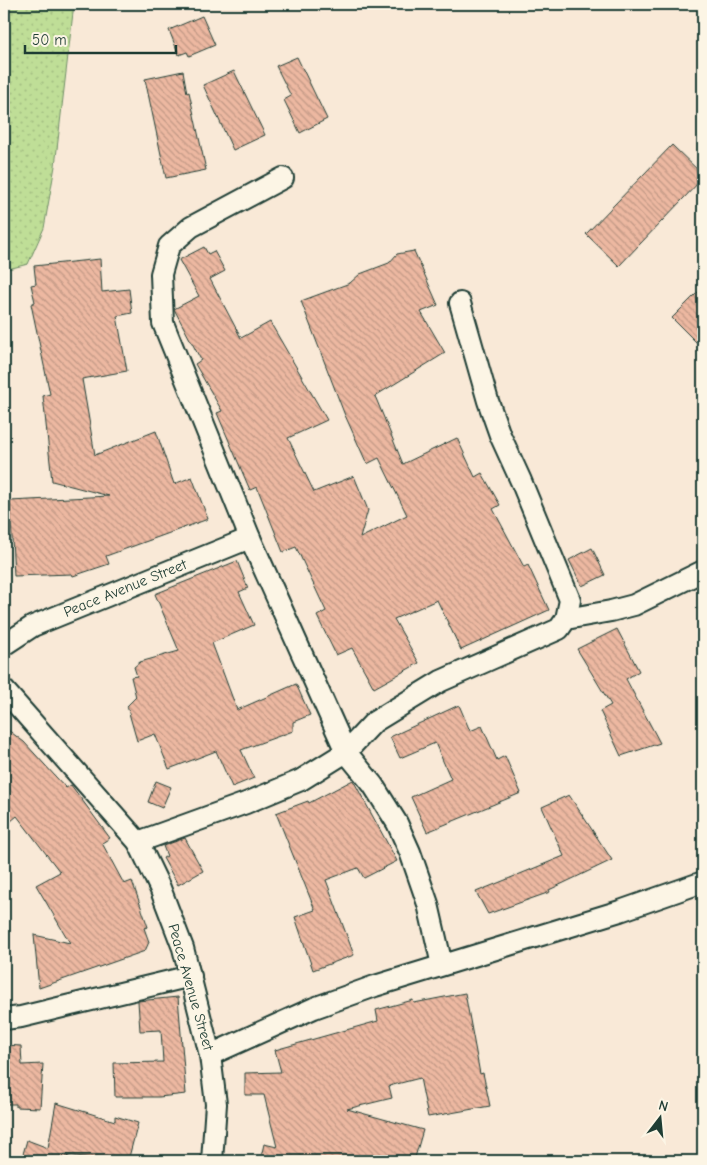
<svg xmlns="http://www.w3.org/2000/svg" width="707" height="1165" font-family="'Comic Neue',sans-serif">
<style>
.grass{fill:url(#grass-dots);stroke:#6f8e66}
.building{fill:url(#building-back-hatch);stroke:#1f3d34}
.lines{fill:none;stroke-linecap:round;stroke-linejoin:round}
.minor-casing{stroke:#1f3d34;stroke-width:24}
.minor{stroke:#fcf5e5;stroke-width:20}
.labels{text-anchor:middle;stroke-width:4;stroke-linejoin:round;paint-order:stroke}
.street-label{font-size:15px;fill:#1f3d34;stroke:#fcf5e5}
</style>
<defs>
<pattern id="grass-dots" width="8" height="8" patternUnits="userSpaceOnUse" patternTransform="scale(1.25)"><rect width="8" height="8" fill="#bfde97"/><path d="M2 2h.1M6 6h.1" fill="none" stroke="#a4bf83" stroke-width="1.8" stroke-linecap="round"/></pattern>
<pattern id="building-back-hatch" width="6" height="6" patternUnits="userSpaceOnUse" patternTransform="scale(1.25)"><rect width="6" height="6" fill="#edb8a1"/><path d="M-1 5l2 2M0 0l6 6M5-1l2 2" fill="none" stroke="#bf9784"/></pattern>
</defs>
<rect width="100%" height="100%" fill="#f9e9d7"/>
<filter id="ink" filterUnits="userSpaceOnUse"><feTurbulence type="fractalNoise" baseFrequency=".02" numOctaves="2"/><feDisplacementMap in="SourceGraphic" scale="10" xChannelSelector="R" yChannelSelector="G"/><feConvolveMatrix kernelMatrix="1 2 1 2 8 2 1 2 1" color-interpolation-filters="sRGB"/></filter>
<g filter="url(#ink)">
<path class="grass" d="M4,4H74L55,166L44,228L28,264L4,270Z"/>
<g class="building">
<path d="M202,16L215,45L189,56L187,52L179,55L169,30Z"/>
<path d="M297,57L327,119L300,133L284,100L291,96L276,66Z"/>
<path d="M183,71L187,93L189,92L206,170L166,178L145,79Z"/>
<path d="M234,71L265,135L233,150L203,85Z"/>
<path d="M672,145L703,175V178L619,266L586,234Z"/>
<path d="M204,247L208,254L214,251L225,271L210,279L241,338L270,322L327,420L288,438L314,492L354,476L368,510L360,538L407,515L379,458L367,464L344,413L301,301L350,283L360,274L389,263L397,254L414,251L438,305L421,312L445,353L375,396L403,464L457,438L475,477L482,473L500,505L493,509L524,567L528,565L549,610L461,650L437,600L394,619L419,663L374,688L352,648L336,655L317,616L326,611L296,547L283,552L257,487L250,490L217,413L222,411L195,364L201,360L174,309L199,296L179,260Z"/>
<path d="M100,259L102,292L129,289L132,313L117,316L127,371L82,379L95,455L156,431L174,484L192,477L208,519L106,556L109,564L73,576L72,574L14,576L10,501L109,496L52,481L43,396L50,394L31,304L35,302L31,285L36,284L34,266Z"/>
<path d="M703,287V349L672,318Z"/>
<path d="M592,548L605,575L582,586L569,560Z"/>
<path d="M237,561L248,588L239,592L254,625L212,643L237,710L296,684L310,715L293,722V731L241,750L254,778L232,787L216,751L169,769L155,734L137,741L127,706L136,697L131,677L137,676L134,667L140,662L179,651L155,594Z"/>
<path d="M617,629L639,671L626,679L660,743L621,756L600,711L611,705L577,649Z"/>
<path d="M459,705L470,731L482,726L497,760L505,756L521,793L427,832L411,797L451,779L435,743L400,758L390,737Z"/>
<path d="M4,727L24,742L66,788L71,785L110,838L102,843L124,884L132,881L148,927L144,928L149,942L145,951L39,988L34,935L70,943L36,885L60,872L17,816L4,827Z"/>
<path d="M353,780L397,861L364,878L358,868L326,880L354,955L313,970L295,917L315,910L276,813L308,801L309,803Z"/>
<path d="M156,781L171,787L162,808L148,802Z"/>
<path d="M569,795L612,860L549,890L550,892L488,914L476,892L564,856L542,807Z"/>
<path d="M185,838L203,871L178,885L163,858L167,856L163,846Z"/>
<path d="M465,993L480,1074L483,1073L490,1106L428,1117L420,1078L389,1086L392,1098L347,1109L423,1130L414,1161H260L264,1144L277,1147L264,1095H245V1073L281,1072L275,1050L378,1021L376,1010L413,1000L414,1003Z"/>
<path d="M178,997L186,1094L159,1097H115L114,1063L163,1062L161,1030L140,1031L138,1001Z"/>
<path d="M4,1045L21,1046L22,1065L43,1064L40,1108L16,1107V1104H4Z"/>
<path d="M56,1103L115,1121V1116L138,1123L128,1161L64,1155L78,1161H21L27,1140L48,1148Z"/>
</g>
<g class="lines">
<defs>
<g id="minor">
<path d="M283,178L191,227L169,246L161,274L163,323L250,538L346,752L373,785L397,823L410,852L428,904L442,965"/>
<path d="M566,619L611,611L634,605L703,571"/>
<path d="M4,645L33,626L250,538"/>
<path d="M4,690L138,842L160,888L183,948L210,1055L216,1104L212,1161"/>
<path d="M138,842L246,803L301,780L346,752L374,722L441,681L559,629L566,619L570,600L521,481L500,435L488,401L460,303"/>
<path d="M4,1019L21,1017L191,976"/>
<path d="M210,1055L314,1008L375,986L620,911L703,882"/>
</g>
</defs>
<use href="#minor" class="minor-casing"/>
<use href="#minor" class="minor"/>
</g>
</g>
<g class="labels">
<g class="street-label">
<text transform="translate(125 588) rotate(-22)" y="5">Peace Avenue Street</text>
<text transform="translate(191 987) rotate(74)" y="5">Peace Avenue Street</text>
</g>
</g>
<rect width="707" height="1165" fill="none" stroke="#fcf5e5" stroke-width="20"/>
<rect x="10" y="10" width="687" height="1145" fill="none" stroke="#1f3d34" stroke-width="2" filter="url(#ink)"/>
<g transform="translate(660 1118) rotate(16)" stroke="#fcf5e5" stroke-width="4" paint-order="stroke">
<path d="M0-4L9 19L0 12L-9 19Z" fill="#1f3d34"/>
<text y="-8" font-size="14" font-weight="bold" text-anchor="middle" fill="#1f3d34">N</text>
</g>
<path d="M25 45v8h151v-8" fill="none" stroke="#1f3d34" stroke-width="2.5"/>
<text x="32" y="45" font-size="15" fill="#1f3d34" stroke="#fcf5e5" stroke-width="4" paint-order="stroke">50 m</text>
</svg>
